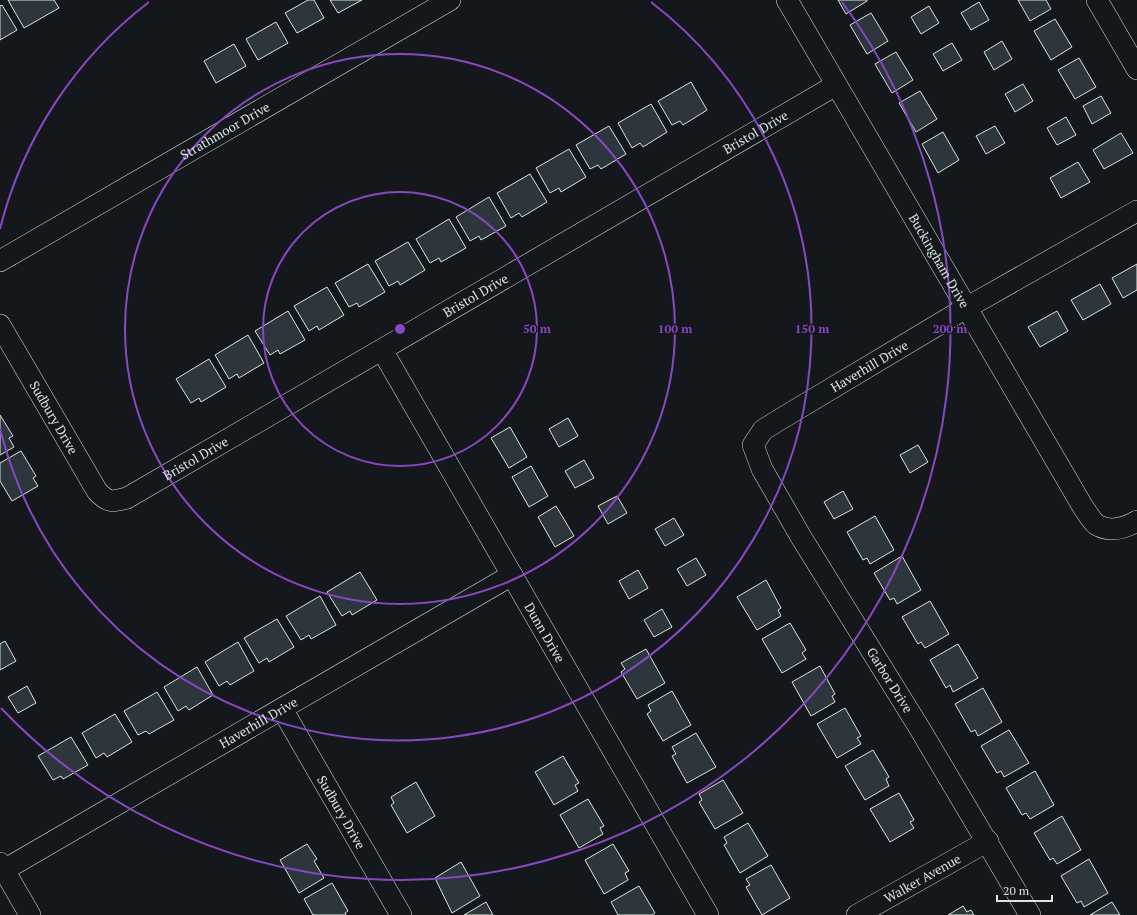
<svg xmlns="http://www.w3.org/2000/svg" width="1137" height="915" font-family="'PT Serif',serif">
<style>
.building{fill:#2c363c;stroke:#d8e6dc}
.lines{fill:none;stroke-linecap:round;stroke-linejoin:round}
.minor-casing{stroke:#d8e6dc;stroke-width:22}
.minor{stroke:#14181c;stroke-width:21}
.ring{fill:none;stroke:#8948c3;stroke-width:2}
.labels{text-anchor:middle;stroke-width:3;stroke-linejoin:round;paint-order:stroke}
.street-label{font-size:13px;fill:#d8e6dc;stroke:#14181c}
.centre{fill:#8948c3;stroke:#14181c;stroke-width:2}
.ring-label{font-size:12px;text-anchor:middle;font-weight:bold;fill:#8948c3;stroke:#14181c;stroke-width:3;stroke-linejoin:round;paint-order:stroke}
</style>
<rect width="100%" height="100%" fill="#14181c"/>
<g class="building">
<path d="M8,0H54L59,8L24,28Z"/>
<path d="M308,0H314L324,18L297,33L285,13Z"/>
<path d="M330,0H362L338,13Z"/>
<path d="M838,0H867V1L846,14Z"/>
<path d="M1018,0H1046L1051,9L1030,21Z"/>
<path d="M979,2L989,20L971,30L961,13Z"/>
<path d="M2,5L17,30L0,40V6Z"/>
<path d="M929,6L939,23L921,34L911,17Z"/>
<path d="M871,13L888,41L867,54L850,25Z"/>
<path d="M1055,19L1072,47L1051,60L1034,31Z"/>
<path d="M276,22L288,43L258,60L246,39Z"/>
<path d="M1002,41L1012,59L994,70L984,52Z"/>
<path d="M952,43L962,60L943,71L933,54Z"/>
<path d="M234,44L246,66L216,83L204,61Z"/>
<path d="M896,52L913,80L892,93L875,64Z"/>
<path d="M1079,58L1096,87L1075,99L1058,70Z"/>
<path d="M691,82L707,110L683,125L680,121L672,125L658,101Z"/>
<path d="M1023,84L1033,101L1015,112L1005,94Z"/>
<path d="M920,91L937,119L916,132L899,103Z"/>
<path d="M1101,96L1111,113L1092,124L1083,106Z"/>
<path d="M651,104L667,132L643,147L640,143L632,148L618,123Z"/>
<path d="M1066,117L1076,135L1057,145L1047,128Z"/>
<path d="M609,126L626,154L601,169L598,165L590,169L576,145Z"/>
<path d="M995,126L1005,143L986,154L976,136Z"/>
<path d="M943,132L959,160L938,173L922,144Z"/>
<path d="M1121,133L1133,153L1104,169L1093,150Z"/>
<path d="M569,149L586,177L561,192L559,188L550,193L536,168Z"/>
<path d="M1078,162L1090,182L1061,198L1050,178Z"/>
<path d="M530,174L547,202L522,217L519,213L511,218L497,193Z"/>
<path d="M489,197L506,226L481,240L479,236L470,241L456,217Z"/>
<path d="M449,219L466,248L441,262L439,258L430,263L416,239Z"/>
<path d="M408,242L425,270L400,285L398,281L389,286L375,261Z"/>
<path d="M368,264L385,292L359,307L357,303L349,307L335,283Z"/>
<path d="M1137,264V290L1123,298L1112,278Z"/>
<path d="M1100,284L1111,304L1083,320L1071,300Z"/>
<path d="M327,287L344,315L319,330L317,326L309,331L294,306Z"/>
<path d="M288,311L305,340L280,354L278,350L270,355L255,331Z"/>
<path d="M1057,311L1068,331L1040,347L1028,327Z"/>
<path d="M248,335L264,363L239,378L237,374L229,379L215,355Z"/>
<path d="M209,359L226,387L201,402L199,398L191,403L176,379Z"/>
<path d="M0,415L13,436L9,438L14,447L0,455Z"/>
<path d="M568,418L578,436L559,447L549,429Z"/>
<path d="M510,427L527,457L509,468L491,438Z"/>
<path d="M918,445L928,462L910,473L900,455Z"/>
<path d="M21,451L36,476L33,478L38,486L12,501L0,481V463Z"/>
<path d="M584,460L594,478L575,488L565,471Z"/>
<path d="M531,466L548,496L529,507L512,477Z"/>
<path d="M843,491L853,509L834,519L824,502Z"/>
<path d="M617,496L627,513L608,524L598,506Z"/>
<path d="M556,506L574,536L555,547L538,517Z"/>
<path d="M875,516L894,550L870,564L867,558L863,560L847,532Z"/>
<path d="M674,518L684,535L665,546L655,529Z"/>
<path d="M902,556L921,590L897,604L894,598L890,600L874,573Z"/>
<path d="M696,558L706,575L687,586L677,569Z"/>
<path d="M638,570L648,588L629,599L619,581Z"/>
<path d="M360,572L377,600L352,615L350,611L342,616L327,592Z"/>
<path d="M766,580L781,608L778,610L781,616L757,630L737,597Z"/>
<path d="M320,596L336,625L311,639L309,635L301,640L286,616Z"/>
<path d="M930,601L949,634L925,648L921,642L918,644L902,617Z"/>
<path d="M662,609L672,627L654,637L644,620Z"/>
<path d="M277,619L294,647L269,662L267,658L259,663L244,638Z"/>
<path d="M790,623L806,650L802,653L806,659L782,673L762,639Z"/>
<path d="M5,641L16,661L0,670V644Z"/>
<path d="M238,642L254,671L230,685L227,681L219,686L205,662Z"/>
<path d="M958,644L978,678L953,692L950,685L946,688L930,660Z"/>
<path d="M646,649L665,683L637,699L621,672L625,669L621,663Z"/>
<path d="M820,666L835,694L832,696L835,702L811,716L792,682Z"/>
<path d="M197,667L213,695L189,710L186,706L178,711L164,687Z"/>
<path d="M27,686L36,703L18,713L8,697Z"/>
<path d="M983,688L1002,722L978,736L975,730L971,732L955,704Z"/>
<path d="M672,691L691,725L663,741L647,714L651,711L648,705Z"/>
<path d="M157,692L174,720L149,734L146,731L138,735L124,711Z"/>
<path d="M845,708L861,736L857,738L861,744L837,758L817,724Z"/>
<path d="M115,714L132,742L107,757L104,753L96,758L82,733Z"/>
<path d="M1009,730L1029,763L1004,777L1001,771L997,773L981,746Z"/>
<path d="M696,733L716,767L687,783L672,756L676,754L672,747Z"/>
<path d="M71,737L88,765L63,779L61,776L53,780L38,756Z"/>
<path d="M873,750L889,777L886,779L889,786L865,800L845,766Z"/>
<path d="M563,756L579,783L575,785L578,791L554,805L535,772Z"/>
<path d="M1035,771L1054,805L1030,819L1026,813L1022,815L1006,788Z"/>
<path d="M723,780L743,813L715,829L699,802L702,800L699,794Z"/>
<path d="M416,782L435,816L407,833L391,805L394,803L391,797Z"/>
<path d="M899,793L914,820L910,822L914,828L890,842L870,809Z"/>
<path d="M588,799L604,826L600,828L603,834L579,848L560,815Z"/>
<path d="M1062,816L1081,850L1057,864L1053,858L1050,860L1034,833Z"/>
<path d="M748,823L768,856L740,873L724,845L727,843L724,837Z"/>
<path d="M307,844L317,859L314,861L324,878L299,893L280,860Z"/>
<path d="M613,844L629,871L625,873L628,880L604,894L585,860Z"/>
<path d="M1089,859L1108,893L1084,907L1081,901L1077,903L1061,876Z"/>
<path d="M461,862L480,896L452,913L435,878Z"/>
<path d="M771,865L790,898L762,915L746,887L750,885L746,879Z"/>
<path d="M332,883L348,911L345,913L346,915H313L304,899Z"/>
<path d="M639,886L655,913L652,915H618L611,902Z"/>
<path d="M486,902L493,915H464Z"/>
<path d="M1112,902L1120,915H1090Z"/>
<path d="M963,906L967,912L971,910L974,915H948Z"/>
</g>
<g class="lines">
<defs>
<g id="minor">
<path id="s1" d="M787,0L1083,507C1087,512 1092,522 1097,525C1111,533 1125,528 1137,521"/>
<path d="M1097,0L1137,69"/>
<path id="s2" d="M0,261L450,0"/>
<path id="s3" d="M0,325L97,491C108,503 112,502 127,498L836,85"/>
<path id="s4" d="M382,350L708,915"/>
<path id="s5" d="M282,709L401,915"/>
<path d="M0,863L30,915"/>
<path id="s6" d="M4,870L512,575"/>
<path id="s7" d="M857,915L988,841"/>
<path id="s8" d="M1030,915L920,729L801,537L762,469L753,445L763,430L779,420L966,308L1137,211"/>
</g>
</defs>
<use href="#minor" class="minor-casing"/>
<use href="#minor" class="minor"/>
</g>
<g class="ring">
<circle cx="400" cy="329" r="137"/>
<circle cx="400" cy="329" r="275"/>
<path d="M0 229A412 412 0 0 1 149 2M651 2A412 412 0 1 1 0 429"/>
<path d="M842 2A550 550 0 0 1 1 708"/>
</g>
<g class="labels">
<g class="street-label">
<text dy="5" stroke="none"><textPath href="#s2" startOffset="260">Strathmoor Drive</textPath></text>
<text dy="5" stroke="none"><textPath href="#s3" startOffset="953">Bristol Drive</textPath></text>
<text dy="5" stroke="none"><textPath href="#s1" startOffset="302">Buckingham Drive</textPath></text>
<text dy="5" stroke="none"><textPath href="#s3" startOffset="629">Bristol Drive</textPath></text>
<text dy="5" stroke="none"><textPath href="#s8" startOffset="688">Haverhill Drive</textPath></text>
<text dy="5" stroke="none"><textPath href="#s3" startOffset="107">Sudbury Drive</textPath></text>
<text dy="5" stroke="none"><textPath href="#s3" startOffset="305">Bristol Drive</textPath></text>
<text dy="5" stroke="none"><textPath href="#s4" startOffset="326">Dunn Drive</textPath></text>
<text transform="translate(890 680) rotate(58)" y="5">Garbor Drive</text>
<text dy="5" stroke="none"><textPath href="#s6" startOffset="294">Haverhill Drive</textPath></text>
<text dy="5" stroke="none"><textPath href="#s5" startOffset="119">Sudbury Drive</textPath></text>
<text dy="5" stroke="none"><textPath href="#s7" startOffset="75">Walker Avenue</textPath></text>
</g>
</g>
<circle cx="400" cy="329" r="6" class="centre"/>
<g class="ring-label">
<text x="537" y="333">50 m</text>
<text x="675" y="333">100 m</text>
<text x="812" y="333">150 m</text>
<text x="950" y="333">200 m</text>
</g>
<path d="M997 895v6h55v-6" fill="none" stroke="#d8e6dc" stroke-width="2"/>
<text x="1003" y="895" font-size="12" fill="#d8e6dc" stroke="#14181c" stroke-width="3" paint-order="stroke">20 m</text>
</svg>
